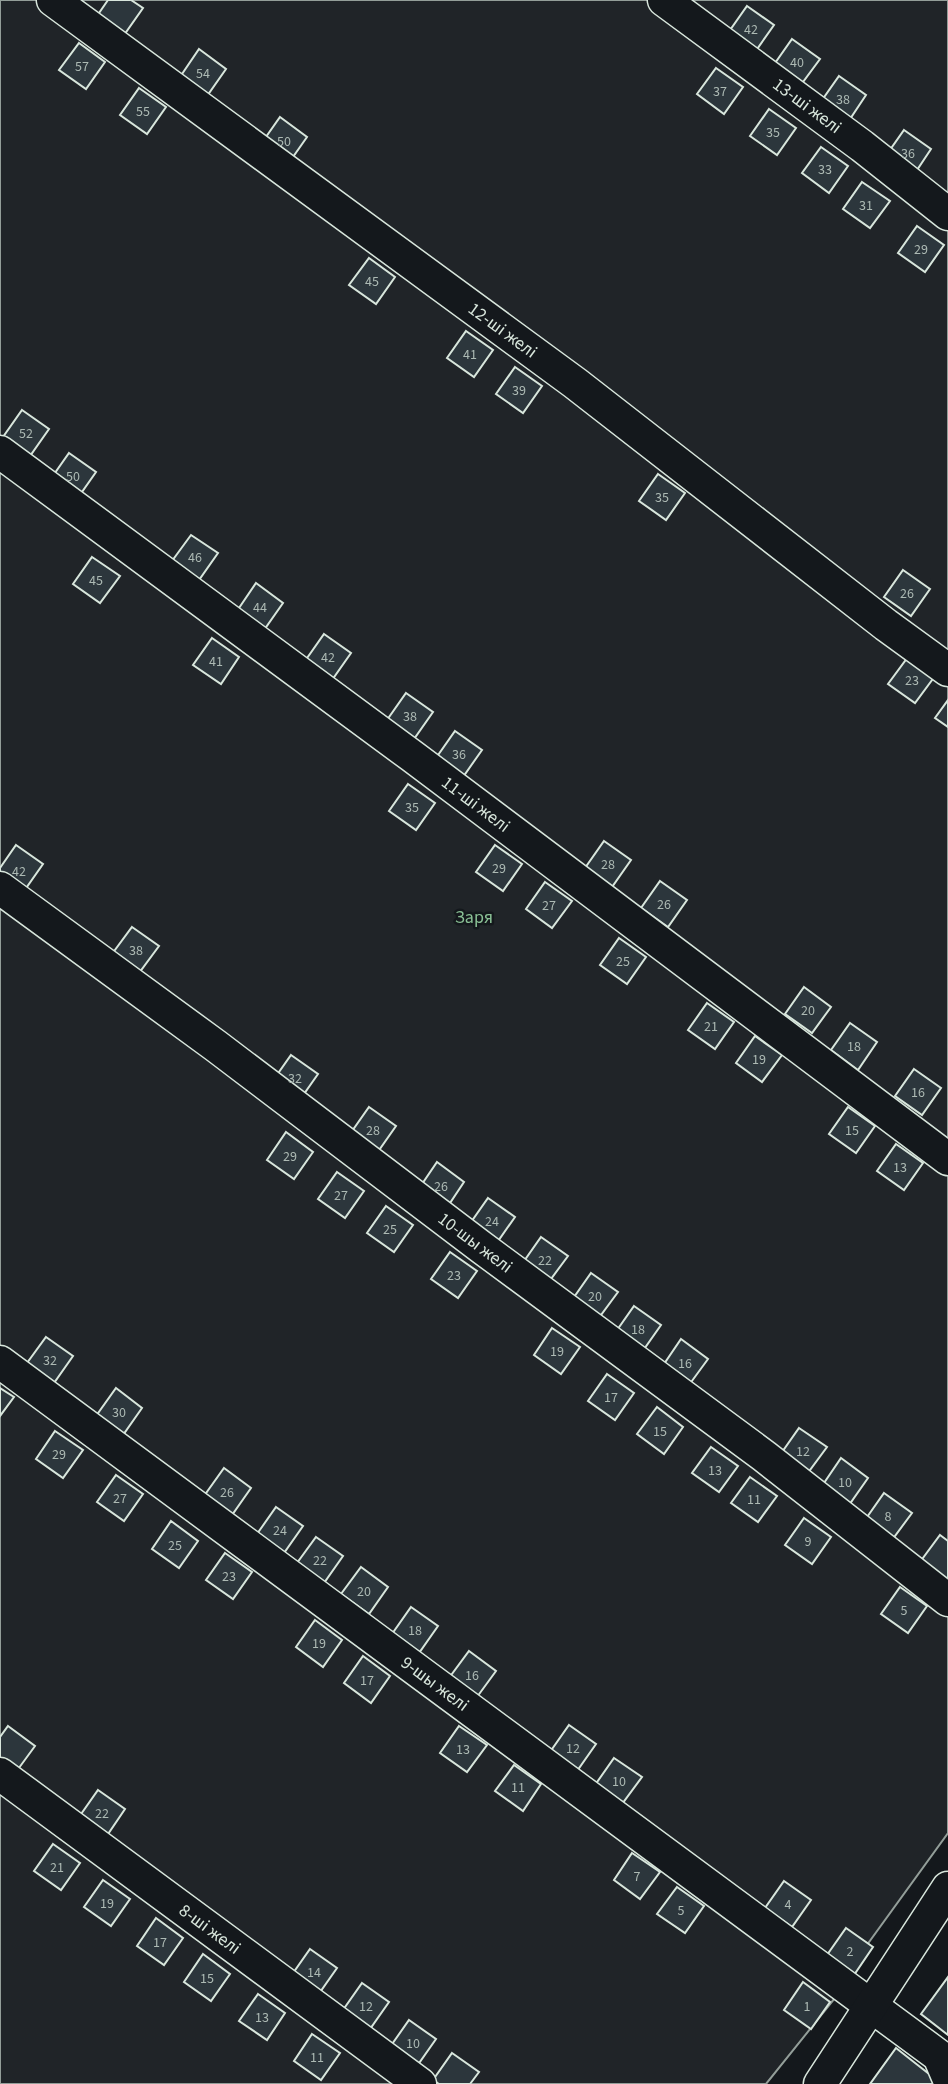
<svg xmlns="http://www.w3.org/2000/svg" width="948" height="2084" font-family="'Source Sans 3',sans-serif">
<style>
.green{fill:#202428;stroke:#939e99;stroke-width:2}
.building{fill:#2c363c;stroke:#d8e6dc;stroke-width:2}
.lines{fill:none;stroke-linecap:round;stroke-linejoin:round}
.minor-casing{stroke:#d8e6dc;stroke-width:35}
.minor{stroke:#14181c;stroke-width:32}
.labels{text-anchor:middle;stroke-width:5;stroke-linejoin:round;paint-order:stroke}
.number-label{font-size:14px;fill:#adbab4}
.street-label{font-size:18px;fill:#d8e6dc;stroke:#14181c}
.park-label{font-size:18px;fill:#8ac095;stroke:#14181c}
</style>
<rect width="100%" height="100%" fill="#14181c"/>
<path class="green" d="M0,0H948V1833L851,1967L843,1988L766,2084H0Z"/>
<g class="building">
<path d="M108,0H131L143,8L124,35L97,16Z"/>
<path d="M747,6L774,25L755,52L728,33Z"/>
<path d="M792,39L820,59L800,86L773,66Z"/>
<path d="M79,43L105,62L86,89L59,70Z"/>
<path d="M199,49L226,69L207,96L180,77Z"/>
<path d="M716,68L743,87L724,114L697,94Z"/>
<path d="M839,76L866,95L848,122L820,103Z"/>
<path d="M139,88L166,107L147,134L120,115Z"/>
<path d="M769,109L796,128L777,155L750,136Z"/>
<path d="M280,117L307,137L288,164L261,144Z"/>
<path d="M904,130L931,149L913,176L885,157Z"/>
<path d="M821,147L848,166L829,193L802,173Z"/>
<path d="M862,182L890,201L870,228L843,209Z"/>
<path d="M917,226L944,245L925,272L898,253Z"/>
<path d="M369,258L395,277L376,304L349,285Z"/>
<path d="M466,331L493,350L474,377L447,358Z"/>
<path d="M515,367L542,386L523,413L496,394Z"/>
<path d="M22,410L49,429L30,456L3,437Z"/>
<path d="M69,453L96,472L77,499L50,480Z"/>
<path d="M658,474L685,493L666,520L639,501Z"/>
<path d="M191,535L218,553L199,580L172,561Z"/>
<path d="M92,557L120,576L100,603L73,584Z"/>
<path d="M903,570L930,589L911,616L884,597Z"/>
<path d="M256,583L283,603L264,630L237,611Z"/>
<path d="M324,634L351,653L332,680L305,661Z"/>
<path d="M212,638L239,657L221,684L193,665Z"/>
<path d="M908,657L935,676L915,703L888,684Z"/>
<path d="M406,693L433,712L414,739L387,720Z"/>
<path d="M948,700V727L935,718Z"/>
<path d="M455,731L482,750L463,777L436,758Z"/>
<path d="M408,784L435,803L416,830L389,811Z"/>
<path d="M604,841L631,860L612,887L585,868Z"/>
<path d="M16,845L43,864L24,891L0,874V868Z"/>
<path d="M495,845L522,864L503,891L476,872Z"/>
<path d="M660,881L687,900L668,927L641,908Z"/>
<path d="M545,882L572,901L552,928L526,909Z"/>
<path d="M132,927L159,946L139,973L112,954Z"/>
<path d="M619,938L646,957L627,984L600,965Z"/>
<path d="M804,987L831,1007L812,1033L785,1014Z"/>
<path d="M707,1003L734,1022L715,1049L688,1030Z"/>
<path d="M850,1023L877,1042L858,1070L831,1050Z"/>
<path d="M755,1036L782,1055L762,1082L736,1063Z"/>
<path d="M291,1055L318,1074L299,1101L272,1082Z"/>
<path d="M914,1069L941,1088L922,1115L895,1096Z"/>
<path d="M369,1107L396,1126L377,1153L350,1134Z"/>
<path d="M848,1107L875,1126L856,1153L829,1134Z"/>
<path d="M286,1132L313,1152L294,1179L267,1160Z"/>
<path d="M896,1144L923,1163L904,1190L877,1171Z"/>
<path d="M437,1162L464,1182L446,1209L418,1190Z"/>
<path d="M337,1172L364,1191L345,1218L318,1199Z"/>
<path d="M488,1198L515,1217L496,1244L469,1225Z"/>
<path d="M386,1206L413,1225L394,1252L367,1233Z"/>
<path d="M541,1237L568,1256L548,1283L522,1264Z"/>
<path d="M450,1252L477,1271L458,1298L431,1279Z"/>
<path d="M591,1273L618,1292L598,1319L572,1300Z"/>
<path d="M634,1306L661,1325L642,1352L615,1333Z"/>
<path d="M552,1328L580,1347L561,1374L534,1355Z"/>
<path d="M46,1337L73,1356L54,1383L27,1363Z"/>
<path d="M681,1339L708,1359L689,1385L662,1367Z"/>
<path d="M607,1374L634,1393L615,1420L588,1401Z"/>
<path d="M0,1388L14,1397L0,1416Z"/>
<path d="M116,1388L142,1408L123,1435L96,1416Z"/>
<path d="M657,1407L683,1427L664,1454L637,1434Z"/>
<path d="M799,1428L827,1447L807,1474L780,1455Z"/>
<path d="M55,1431L83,1450L63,1478L36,1459Z"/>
<path d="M711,1447L738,1466L719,1492L692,1473Z"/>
<path d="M841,1458L868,1478L849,1505L822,1486Z"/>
<path d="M224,1468L251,1488L232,1515L204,1496Z"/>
<path d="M116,1475L143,1494L124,1521L97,1502Z"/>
<path d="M750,1477L777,1496L758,1522L731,1503Z"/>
<path d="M884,1493L912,1513L892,1540L865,1520Z"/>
<path d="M276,1507L303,1526L284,1553L257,1534Z"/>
<path d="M804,1518L831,1537L812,1564L785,1545Z"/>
<path d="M171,1521L198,1541L179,1568L152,1549Z"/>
<path d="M940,1535L948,1541V1581L920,1562Z"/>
<path d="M316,1537L343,1556L324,1583L297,1563Z"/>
<path d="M225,1553L252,1572L233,1599L206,1580Z"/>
<path d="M361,1567L388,1587L369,1614L341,1594Z"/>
<path d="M900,1587L927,1606L908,1633L881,1614Z"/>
<path d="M411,1607L438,1626L419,1653L392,1634Z"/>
<path d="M315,1620L342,1640L323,1667L296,1647Z"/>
<path d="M469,1651L496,1671L477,1697L449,1678Z"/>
<path d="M363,1656L390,1676L371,1703L344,1683Z"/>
<path d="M569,1725L596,1744L577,1771L550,1752Z"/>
<path d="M8,1726L35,1746L16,1772L0,1761V1737Z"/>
<path d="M459,1726L487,1745L467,1772L440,1753Z"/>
<path d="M614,1758L642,1777L622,1804L595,1785Z"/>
<path d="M514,1765L541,1784L523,1811L495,1791Z"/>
<path d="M98,1790L125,1809L106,1837L79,1817Z"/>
<path d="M53,1844L80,1863L61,1890L34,1871Z"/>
<path d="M632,1853L660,1872L640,1899L614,1880Z"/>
<path d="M103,1880L130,1899L111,1926L84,1907Z"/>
<path d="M784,1881L811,1900L792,1927L765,1908Z"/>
<path d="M677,1887L704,1906L685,1933L657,1914Z"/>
<path d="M156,1918L183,1938L164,1965L137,1946Z"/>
<path d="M846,1928L873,1947L854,1975L827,1955Z"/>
<path d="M310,1949L337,1968L318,1995L291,1976Z"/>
<path d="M203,1954L230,1974L211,2001L184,1982Z"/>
<path d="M948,1977V2035L921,2014Z"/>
<path d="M803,1982L830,2002L811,2029L784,2010Z"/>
<path d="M362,1983L389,2002L370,2029L343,2010Z"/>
<path d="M258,1994L285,2013L267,2040L239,2021Z"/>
<path d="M409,2020L436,2039L417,2066L390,2047Z"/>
<path d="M312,2034L340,2053L321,2080L294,2061Z"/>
<path d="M896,2048L938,2081L936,2084H870Z"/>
<path d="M452,2053L479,2072L470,2084H439L433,2080Z"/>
</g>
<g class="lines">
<defs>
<g id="minor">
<path id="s1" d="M53,0L575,383L886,625L948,670"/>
<path id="s2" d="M664,0L862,146L948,214"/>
<path id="s3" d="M0,452L412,756L948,1159"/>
<path id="s4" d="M0,888L216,1046L481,1247L764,1456L948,1600"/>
<path id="s5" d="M0,1362L939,2056L948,2077"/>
<path id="s6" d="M0,1774L420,2084"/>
<path d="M820,2084L948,1888"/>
</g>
</defs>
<use href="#minor" class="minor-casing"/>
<use href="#minor" class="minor"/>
</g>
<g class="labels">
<g class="number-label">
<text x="751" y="34">42</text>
<text x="797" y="67">40</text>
<text x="82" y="71">57</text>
<text x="203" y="78">54</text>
<text x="720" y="96">37</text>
<text x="843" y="104">38</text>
<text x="143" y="116">55</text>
<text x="773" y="137">35</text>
<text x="284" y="146">50</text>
<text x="908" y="158">36</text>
<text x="825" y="174">33</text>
<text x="866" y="210">31</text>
<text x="921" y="254">29</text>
<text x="372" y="286">45</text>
<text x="470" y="359">41</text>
<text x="519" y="395">39</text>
<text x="26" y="438">52</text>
<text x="73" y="481">50</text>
<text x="662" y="502">35</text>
<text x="195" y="562">46</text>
<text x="96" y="585">45</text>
<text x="907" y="598">26</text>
<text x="260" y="612">44</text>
<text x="328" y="662">42</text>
<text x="216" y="666">41</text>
<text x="912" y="685">23</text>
<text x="410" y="721">38</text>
<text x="459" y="759">36</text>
<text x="412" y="812">35</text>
<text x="608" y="869">28</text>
<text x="499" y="873">29</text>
<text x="19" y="876">42</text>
<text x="664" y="909">26</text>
<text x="549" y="910">27</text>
<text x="136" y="955">38</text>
<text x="623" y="966">25</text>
<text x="808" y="1015">20</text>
<text x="711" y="1031">21</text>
<text x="854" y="1051">18</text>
<text x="759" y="1064">19</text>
<text x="295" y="1083">32</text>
<text x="918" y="1097">16</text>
<text x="373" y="1135">28</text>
<text x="852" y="1135">15</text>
<text x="290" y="1161">29</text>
<text x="900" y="1172">13</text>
<text x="441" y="1191">26</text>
<text x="341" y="1200">27</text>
<text x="492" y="1226">24</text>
<text x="390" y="1234">25</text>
<text x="545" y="1265">22</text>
<text x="454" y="1280">23</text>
<text x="595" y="1301">20</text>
<text x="638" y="1334">18</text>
<text x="557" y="1356">19</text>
<text x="50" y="1365">32</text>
<text x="685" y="1368">16</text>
<text x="611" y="1402">17</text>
<text x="119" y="1417">30</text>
<text x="660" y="1436">15</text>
<text x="803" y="1456">12</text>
<text x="59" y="1459">29</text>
<text x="715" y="1475">13</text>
<text x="845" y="1487">10</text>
<text x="227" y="1497">26</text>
<text x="120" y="1503">27</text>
<text x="754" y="1504">11</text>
<text x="888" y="1521">8</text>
<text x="280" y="1535">24</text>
<text x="808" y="1546">9</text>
<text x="175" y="1550">25</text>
<text x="320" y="1565">22</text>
<text x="229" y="1581">23</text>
<text x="364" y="1596">20</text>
<text x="904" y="1615">5</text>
<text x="415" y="1635">18</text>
<text x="319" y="1648">19</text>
<text x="472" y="1680">16</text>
<text x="367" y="1685">17</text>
<text x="573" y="1753">12</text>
<text x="463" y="1754">13</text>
<text x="619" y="1786">10</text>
<text x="518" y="1792">11</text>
<text x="102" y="1818">22</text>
<text x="57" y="1872">21</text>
<text x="637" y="1881">7</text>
<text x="107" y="1908">19</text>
<text x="788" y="1909">4</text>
<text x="681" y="1915">5</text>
<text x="160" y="1947">17</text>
<text x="850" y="1956">2</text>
<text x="314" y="1977">14</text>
<text x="207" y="1983">15</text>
<text x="366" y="2011">12</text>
<text x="807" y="2011">1</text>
<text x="262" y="2022">13</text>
<text x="413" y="2048">10</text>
<text x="317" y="2062">11</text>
</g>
<g class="street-label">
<text dy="6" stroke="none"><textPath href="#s2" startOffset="178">13-ші желі</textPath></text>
<text dy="6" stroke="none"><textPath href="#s1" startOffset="558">12-ші желі</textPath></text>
<text dy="6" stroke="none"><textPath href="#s3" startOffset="592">11-ші желі</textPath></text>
<text dy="6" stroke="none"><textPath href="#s4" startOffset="593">10-шы желі</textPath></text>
<text dy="6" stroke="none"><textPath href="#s5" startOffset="541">9-шы желі</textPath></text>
<text dy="6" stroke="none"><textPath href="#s6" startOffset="261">8-ші желі</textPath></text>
</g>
<g class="park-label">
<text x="474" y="923">Заря</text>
</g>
</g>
</svg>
